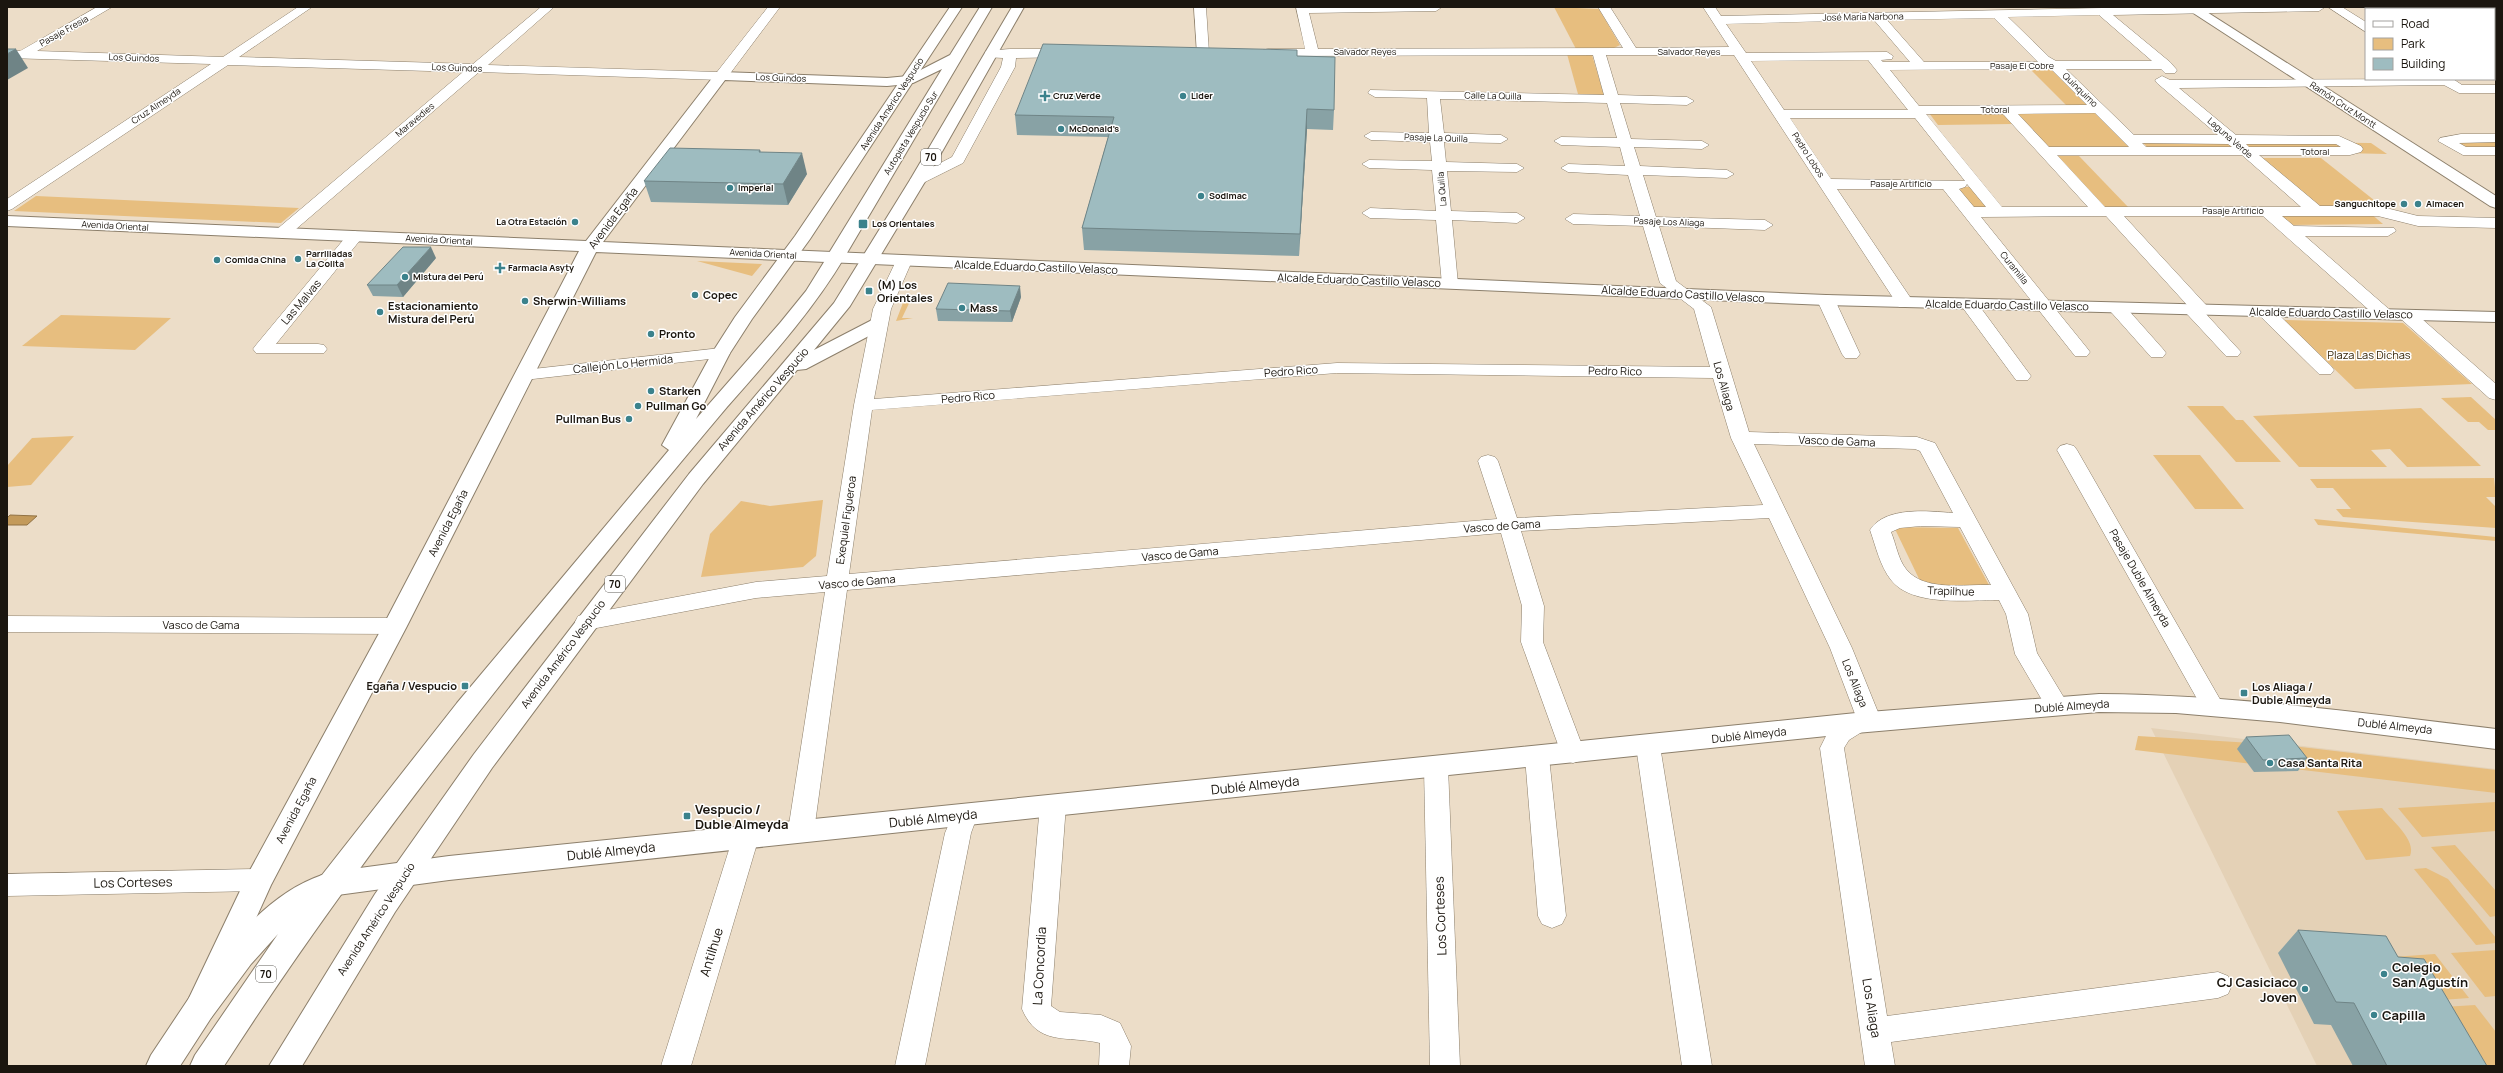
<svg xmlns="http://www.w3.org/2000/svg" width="2503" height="1073" font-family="Manrope,sans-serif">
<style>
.built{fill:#e4d1b6}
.green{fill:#e7be7f}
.water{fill:#c39a5b;stroke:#917244}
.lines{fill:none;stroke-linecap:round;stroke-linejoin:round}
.street-casing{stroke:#8c7f6b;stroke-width:1}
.secondary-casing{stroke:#8c7f6b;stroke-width:2}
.primary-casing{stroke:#8c7f6b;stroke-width:2}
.highway-casing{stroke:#8c7f6b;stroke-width:2}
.street{fill:#fff;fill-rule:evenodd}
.secondary{fill:#fff;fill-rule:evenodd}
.primary{fill:#fff;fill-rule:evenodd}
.highway{fill:#fff;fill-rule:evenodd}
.wall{fill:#88a2a5}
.shaded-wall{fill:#6f8486}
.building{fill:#9ebcc0;stroke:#6f8486}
.poi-dot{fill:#3b828c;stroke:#fff;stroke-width:1.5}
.labels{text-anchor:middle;stroke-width:3;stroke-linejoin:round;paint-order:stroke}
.far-street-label{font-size:9px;fill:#1b160f;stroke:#fff}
.far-poi-label{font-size:9px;font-weight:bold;fill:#1b160f;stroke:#fff;text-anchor:start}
.shield{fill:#fff;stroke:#5f5c57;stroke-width:1}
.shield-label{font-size:10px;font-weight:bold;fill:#1b160f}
.street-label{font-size:11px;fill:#1b160f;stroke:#fff}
.poi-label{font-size:11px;font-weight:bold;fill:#1b160f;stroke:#fff;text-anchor:start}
.park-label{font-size:11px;fill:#39280b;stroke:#fff}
.near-street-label{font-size:13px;fill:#1b160f;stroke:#fff}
.near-poi-label{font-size:13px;font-weight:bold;fill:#1b160f;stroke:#fff;text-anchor:start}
</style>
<rect width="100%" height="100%" fill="#ecddc8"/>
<path class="built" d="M2151,728L2496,769V1066H2317Z"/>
<g class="green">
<path d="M1554,7L1599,9L1620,45L1614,48L1576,49Z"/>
<path d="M1567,54L1592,55L1604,95L1578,94Z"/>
<path d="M2030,69H2053L2092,107H2068Z"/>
<path d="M2012,111H2099L2139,151H2050Z"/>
<path d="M1929,113H2003L2013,124L1938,125Z"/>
<path d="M2496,140V150H2467L2454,141Z"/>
<path d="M2229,142L2244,154H2154L2143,143Z"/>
<path d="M2240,142L2371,143L2387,154L2251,151Z"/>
<path d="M2057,156H2079L2129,208H2106Z"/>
<path d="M2258,158H2321L2384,208H2317Z"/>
<path d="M1954,187H1974L1992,209H1971Z"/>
<path d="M36,196L299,208L281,223L14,211Z"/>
<path d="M2272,212L2370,213L2383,224L2287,225Z"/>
<path d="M697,261L762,264L752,276Z"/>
<path d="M906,295H913L902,318H913L896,321Z"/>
<path d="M61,315L171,318L135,350L22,346Z"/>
<path d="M2284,320L2403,323L2472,384L2355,389Z"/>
<path d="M2471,397L2496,420V430H2488L2479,422H2468L2441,398Z"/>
<path d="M2187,406H2223L2236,420H2243L2281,462H2236Z"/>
<path d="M2421,408L2481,466L2407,467L2390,449L2371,450L2387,467H2299L2253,416Z"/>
<path d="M74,436L31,485L7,487V466L32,438Z"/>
<path d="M2153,455H2200L2244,509H2195Z"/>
<path d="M2494,478L2496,497H2486L2496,507V528L2343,517L2336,509H2351L2333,488H2317L2310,479Z"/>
<path d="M823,500L816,556L803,567L701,577L710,534L741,501L770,506Z"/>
<path d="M2314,519L2496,537V541L2318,525Z"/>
<path d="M1894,527L1958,528L1989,585H1922Z"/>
<path d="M2138,736L2284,745L2496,770V793L2135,750Z"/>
<path d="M2496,802V831L2422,837L2398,808Z"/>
<path d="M2382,808C2391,820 2417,840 2410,856L2366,860L2337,811Z"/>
<path d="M2455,845L2496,891V916L2490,917L2431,847Z"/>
<path d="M2426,868L2448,879L2496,938V943L2476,945L2414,869Z"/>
<path d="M2496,950V996L2485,997L2451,953Z"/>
<path d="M2435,954L2469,998L2413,1002L2364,959Z"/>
<path d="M2475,1005L2496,1032V1066H2462L2428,1008Z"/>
</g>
<path class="water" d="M10,515L37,516L27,525H7V518Z"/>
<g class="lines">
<defs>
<g id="street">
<path d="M97,7H112L37,51L223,57L298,7H312L239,57L473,64L541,7H554L488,65L717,72L768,7H780L726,79L721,80L479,72L288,236L282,238L274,233L276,230L463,72L228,65L12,209L7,211V199L211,64L7,58V50L20,51Z"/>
<path d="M1194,7H1206L1209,53L1203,57L1197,53Z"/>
<path d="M1296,7H1442L1436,11L1309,13L1318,49L1623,48L1598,7H1610L1636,48L1729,47L1703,7H1715L1721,16L2150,7H2325L2319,11L2113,15L2170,62L2177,70L2175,73H2165L2161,69H2066L2134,135H2218L2157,83L2155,80L2162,76L2170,80L2453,79L2462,85H2496V93H2459L2444,85L2179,88L2236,135L2339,136L2361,146L2363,149L2361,152L2350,155H2259L2320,206H2378L2418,216L2496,218V228L2418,226L2378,216H2282L2294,226L2394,228L2396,231L2388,236H2305L2390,310L2393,314L2390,318H2378L2263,216H2124L2207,306L2210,310L2206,314L2241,352L2238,356H2226L2187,314L2184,310L2188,306L2106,216L1981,217L2087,348L2090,352L2087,356H2075L1943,189H1837L1914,303L1911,307H1899L1734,55H1606L1618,95L1687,97L1694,101L1687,105L1620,103L1631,139L1702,141L1709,145L1702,149L1634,147L1640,166L1727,170L1734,174L1727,178L1643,175L1656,217L1765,220L1773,225L1765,230L1659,226L1676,281L1711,307L1749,432L1917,437L1935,443L2028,614L2037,653L2069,706L2065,712L2057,715L2049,712L2015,654L2006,614L1999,600C1968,600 1912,607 1891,580C1880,566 1876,547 1870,530C1885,506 1929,511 1953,513L1920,451L1915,449L1754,444L1852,648L1882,722L1879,729L1870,731L1865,730L1849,740L1844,748L1887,1016L2218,972L2228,976L2232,985L2228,994L2218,998L1891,1042L1895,1066H1865L1820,748L1831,726L1855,714L1830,648L1769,518L1521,531L1544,606L1543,642L1585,753L1582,760L1573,763L1564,760L1561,753L1521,642L1522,606L1501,533L847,590L814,831L810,839L801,842L792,839L788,831L825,592L756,598L586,630L578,628L575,622L578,616L586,614L756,582L827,576L854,405L873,309L896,261L904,256L912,261L891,309L874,399L1337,363L1710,367L1694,309L1660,283L1643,226L1573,224L1565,219L1573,214L1640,216L1628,175L1568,172L1561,168L1568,164L1625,166L1620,147L1561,145L1554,141L1561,137L1617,138L1607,103L1440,99L1444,133L1501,135L1508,139L1501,143L1444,142L1446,162L1517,164L1524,168L1517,172L1447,171L1451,211L1517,213L1525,218L1517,223L1452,220L1458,284L1456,288H1444L1442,284L1436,220L1370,218L1362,213L1370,208L1436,211L1432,170L1369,168L1362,164L1369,160L1432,161L1430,142L1371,140L1364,136L1371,132L1429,133L1427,98L1375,97L1368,93L1370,90L1604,95L1593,55L1263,56L1262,53L1263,50L1268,49H1305ZM2099,15L2152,61H2056L2049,57L2008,17ZM1994,18L2038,62H1924L1887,20ZM1874,20L1910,62H1883L1881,60L1892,59L1893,56L1887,52L1746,53L1726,24ZM1868,60L1908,110H1784L1751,61ZM2051,69L2087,105L1919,106L1890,70ZM2095,113L2129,147H2049L2018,114ZM1926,114H2003L2088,207H2002ZM1790,118H1915L1965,181L1831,179ZM2142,143L2228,144L2232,147H2146ZM2246,144H2336L2341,147H2249ZM2057,155H2242L2301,207H2105ZM1967,184L1986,207H1974L1959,189L1965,187ZM1337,373L1713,378L1731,438L1763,505L1517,518L1498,461L1495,457L1488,455L1481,457L1478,461L1497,519L849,574L872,410ZM1921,526L1960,527L1991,585C1965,584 1924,592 1906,569C1898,559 1896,544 1891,532L1900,528Z"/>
<path d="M2328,7H2342L2366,22V32Z"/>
<path d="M2486,7H2496V13L2494,9Z"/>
<rect x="2494" y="40" width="2" height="8"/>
<path d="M1010,49H1069L1075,53L1069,57L1016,58L1015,67L963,163L923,183H913L910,180L913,177L952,157L1001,67L1003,58L986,57L985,54L986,51Z"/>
<path d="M2461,134H2496V142L2459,143L2466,147H2496V155H2463L2438,141L2440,138Z"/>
<path d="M355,231L363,236L361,239L276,344H318L324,345L327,349L324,353H256L253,349L256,345L349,233Z"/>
<path d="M1826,295L1832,296L1835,300L1860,354L1857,358H1845L1842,354L1817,300L1820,296Z"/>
<path d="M1969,299L1975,300L2028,372L2031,376L2028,380H2016L1960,304L1963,300Z"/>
<path d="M2117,303L2123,304L2163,349L2166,353L2163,357H2151L2111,312L2108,308L2111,304Z"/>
<path d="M2266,307L2272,308L2331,366L2334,370L2331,374H2319L2260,316L2257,312L2260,308Z"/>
<path d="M2407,310L2413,311L2496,384V400L2489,398L2401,319L2398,315L2401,311Z"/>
<path d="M721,348L727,349L730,353L727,357L524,380L518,379L515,375L518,371L524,370Z"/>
<path d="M2067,444L2074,446L2077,450L2221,701L2225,707L2221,713L2213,716L2205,713L2057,450L2060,446Z"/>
<path d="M7,616L395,618L403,620L406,626L403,632L395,634L7,632Z"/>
<path d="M1648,736L1657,739L1660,746L1712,1066H1682L1636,746L1639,739Z"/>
<path d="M1537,747L1546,750L1549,757L1566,916L1562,924L1552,928L1542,924L1538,916L1525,757L1528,750Z"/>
<path d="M1436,757L1445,760L1448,767L1460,1066H1430L1424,767L1427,760Z"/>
<path d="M1053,795L1062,798L1066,805L1051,1006L1060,1012L1101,1015L1120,1023L1131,1046L1129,1066H1099L1100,1043C1067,1035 1038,1047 1022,1009L1040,805L1044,798Z"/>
<path d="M965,804L974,807L978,814L971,833L925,1066H895L945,833L956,807Z"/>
<path d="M746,826L755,829L759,837L691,1066H661L733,837L737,829Z"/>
<path d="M259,869L268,872L272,880L268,888L259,891L7,896V874Z"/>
</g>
<g id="secondary">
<path d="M2184,7H2199L2496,196V208L2490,206Z"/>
<path d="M721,72L887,78L908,76L915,80L908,84L887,86L725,80L603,242L1826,295L2496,312V322L1826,305L596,252L407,626L271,885L211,1018L180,1066H146L151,1055L189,998L249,872L383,626L579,251L7,226V216L586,241L716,73Z"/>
<path d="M2099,694C2233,695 2364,713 2496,729V749L2280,722L2176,713L2099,712L1856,733L1053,816L449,880L330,896L320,892L316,884L320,876L330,872L449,856L1856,713Z"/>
</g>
<g id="primary">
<path d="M950,7H962L810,239L752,319L730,353L696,419L780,323L806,291L829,254H841L844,258C811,313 769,359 727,407C694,446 661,486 629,525C486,700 346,876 224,1066H190L195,1055L278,934L251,964L211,1018L200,1022L189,1018L185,1008L189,998C224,951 264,895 322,875L457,703L669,450L662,445L712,353L735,317L795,236Z"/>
<path d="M1012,7H1024L926,180L850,306L814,350L872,320H884L887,324L884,328L806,369L797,370L703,484L492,768L395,912L302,1066H269L375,894L474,754L689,474L834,303L910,180Z"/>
</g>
<path id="highway" d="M980,7H992L844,258L841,262H829L826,258L942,69L913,83H903L901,80L950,55Z"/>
</defs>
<use href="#street" class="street-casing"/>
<use href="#secondary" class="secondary-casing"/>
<use href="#primary" class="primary-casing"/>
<use href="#highway" class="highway-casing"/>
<use href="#street" class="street"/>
<use href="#secondary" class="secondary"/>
<use href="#primary" class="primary"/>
<use href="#highway" class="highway"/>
</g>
<g class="wall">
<path d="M1297,56L1334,110L1333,130L1307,129L1299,256L1084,250L1082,228L1108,137L1017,135L1015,115Z"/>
<path d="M760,150L761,152L807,174L788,205L651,202L644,181Z"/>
<path d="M436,258L403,297L373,296L367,285Z"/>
<path d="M1021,297L1012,322L938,321L936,309Z"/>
<path d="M2246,737L2307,758L2298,771L2254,772L2237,749Z"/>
<path d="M2298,930L2398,957L2487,1066H2353L2331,1025L2314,1024L2278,953Z"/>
</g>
<g class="shaded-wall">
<path d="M16,49L28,68L7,80V54Z"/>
<path d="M1307,109V129L1299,256L1300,234Z"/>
<path d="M802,153L807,174L788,205L783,184Z"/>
<path d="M431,247L436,258L403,297L397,285Z"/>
<path d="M1020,286L1021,297L1012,322L1010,311Z"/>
</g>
<g class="building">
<path d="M1043,44L1297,50V56L1335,57L1334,110L1307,109L1300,234L1082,228L1114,117L1015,115Z"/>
<path d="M7,49H16L7,54Z"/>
<path d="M670,148L760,150L759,152L802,153L783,184L644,181Z"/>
<path d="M403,247H431L397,285H367Z"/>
<path d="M948,283L1020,286L1010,311L936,309Z"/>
<path d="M2289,735L2307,758L2263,760L2246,737Z"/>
<path d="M2298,930L2386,936L2398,957L2424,959L2487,1066H2387L2354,1003L2336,1002Z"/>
</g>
<g class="poi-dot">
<path d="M1043 90h4v4h4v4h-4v4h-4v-4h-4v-4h4z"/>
<circle cx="1183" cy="96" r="4"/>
<circle cx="1061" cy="129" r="4"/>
<circle cx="730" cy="188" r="4"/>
<circle cx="1201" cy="196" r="4"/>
<circle cx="2404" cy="204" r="4"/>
<circle cx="2418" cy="204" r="4"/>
<circle cx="575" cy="222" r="4"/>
<rect x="858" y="219" width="10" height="10" rx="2"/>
<circle cx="298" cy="259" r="4"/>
<circle cx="217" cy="260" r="4"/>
<path d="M498 262h4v4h4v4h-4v4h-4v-4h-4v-4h4z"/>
<circle cx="405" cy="277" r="4"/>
<rect x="865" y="287" width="8" height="8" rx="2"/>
<circle cx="695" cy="295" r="4"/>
<circle cx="525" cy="301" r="4"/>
<circle cx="962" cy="308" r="4"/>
<circle cx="380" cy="312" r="4"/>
<circle cx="651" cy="334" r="4"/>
<circle cx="651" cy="391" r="4"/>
<circle cx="638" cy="406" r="4"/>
<circle cx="629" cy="419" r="4"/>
<rect x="461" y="682" width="8" height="8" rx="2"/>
<rect x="2240" y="689" width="8" height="8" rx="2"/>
<circle cx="2270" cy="763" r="4"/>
<rect x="683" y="812" width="8" height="8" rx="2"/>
<circle cx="2384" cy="974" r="4"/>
<circle cx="2305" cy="989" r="4"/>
<circle cx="2374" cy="1015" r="4"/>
</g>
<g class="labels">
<g class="far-street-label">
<text transform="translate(1863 17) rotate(-1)" y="3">José María Narbona</text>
<text transform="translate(64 31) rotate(-29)" y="3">Pasaje Fresia</text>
<text x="1365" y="55">Salvador Reyes</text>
<text x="1689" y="55">Salvador Reyes</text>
<text transform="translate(134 58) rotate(2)" y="3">Los Guindos</text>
<text x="2022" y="69">Pasaje El Cobre</text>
<text transform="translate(457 68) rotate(2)" y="3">Los Guindos</text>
<text transform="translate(781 78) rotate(2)" y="3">Los Guindos</text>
<text transform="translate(2080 90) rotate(44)" y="3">Quínquimo</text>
<text transform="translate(1493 96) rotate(1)" y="3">Calle La Quilla</text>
<text transform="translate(892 104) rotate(-57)" y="3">Avenida Américo Vespucio</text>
<text transform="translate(2343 105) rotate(33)" y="3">Ramón Cruz Montt</text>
<text transform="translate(156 106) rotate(-34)" y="3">Cruz Almeyda</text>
<text x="1995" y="113">Totoral</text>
<text transform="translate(415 120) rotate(-40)" y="3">Maravedies</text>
<text transform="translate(911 133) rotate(-59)" y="3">Autopista Vespucio Sur</text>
<text transform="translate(1436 138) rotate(2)" y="3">Pasaje La Quilla</text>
<text transform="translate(2230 138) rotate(41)" y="3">Laguna Verde</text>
<text x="2315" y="155">Totoral</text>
<text transform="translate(1808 155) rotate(57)" y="3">Pedro Lobos</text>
<text x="1901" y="187">Pasaje Artificio</text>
<text transform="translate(1442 189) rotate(-95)" y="3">La Quilla</text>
<text x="2233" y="214">Pasaje Artificio</text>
<text transform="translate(1669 222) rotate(2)" y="3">Pasaje Los Aliaga</text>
<text transform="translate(115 226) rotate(3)" y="3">Avenida Oriental</text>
<text transform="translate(439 240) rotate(3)" y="3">Avenida Oriental</text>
<text transform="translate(763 254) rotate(3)" y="3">Avenida Oriental</text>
<text transform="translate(2014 268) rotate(51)" y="3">Curamilla</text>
</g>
<g class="far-poi-label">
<text x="1053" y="99">Cruz Verde</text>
<text x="1191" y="99">Lider</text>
<text x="1069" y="132">McDonald's</text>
<text x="738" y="191">Imperial</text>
<text x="1209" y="199">Sodimac</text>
<text x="2396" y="207" text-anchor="end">Sanguchitope</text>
<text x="2426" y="207">Almacen</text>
<text x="567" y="225" text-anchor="end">La Otra Estación</text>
<text x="872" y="227">Los Orientales</text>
<text x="306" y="257">Parrilladas<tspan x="306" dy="10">La Colita</tspan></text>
<text x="225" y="263">Comida China</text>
<text x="508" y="271">Farmacia Asyty</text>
<text x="413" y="280">Mistura del Perú</text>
</g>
<g class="shield">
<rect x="921" y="149" width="20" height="16" rx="3"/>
<rect x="605" y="576" width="20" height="16" rx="3"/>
<rect x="256" y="966" width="20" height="16" rx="3"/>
</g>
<g class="shield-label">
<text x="931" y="161">70</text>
<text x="615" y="588">70</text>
<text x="266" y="978">70</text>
</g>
<g class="street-label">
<text transform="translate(613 218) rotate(-53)" y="4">Avenida Egaña</text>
<text transform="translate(1036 267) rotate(2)" y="4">Alcalde Eduardo Castillo Velasco</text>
<text transform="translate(1359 280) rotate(2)" y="4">Alcalde Eduardo Castillo Velasco</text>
<text transform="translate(1683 294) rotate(3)" y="4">Alcalde Eduardo Castillo Velasco</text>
<text transform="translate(301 302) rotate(-50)" y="4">Las Malvas</text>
<text transform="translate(2007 305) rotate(1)" y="4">Alcalde Eduardo Castillo Velasco</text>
<text transform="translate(2331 313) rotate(1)" y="4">Alcalde Eduardo Castillo Velasco</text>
<text transform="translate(623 364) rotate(-6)" y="4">Callejón Lo Hermida</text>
<text transform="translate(1291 371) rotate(-4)" y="4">Pedro Rico</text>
<text transform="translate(1615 371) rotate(1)" y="4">Pedro Rico</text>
<text transform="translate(1724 386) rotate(74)" y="4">Los Aliaga</text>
<text transform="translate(968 397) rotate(-5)" y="4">Pedro Rico</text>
<text transform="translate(763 399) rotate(-49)" y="4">Avenida Américo Vespucio</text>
<text transform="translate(1837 441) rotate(2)" y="4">Vasco de Gama</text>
<text transform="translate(846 520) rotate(-82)" y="4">Exequiel Figueroa</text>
<text transform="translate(448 523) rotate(-63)" y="4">Avenida Egaña</text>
<text transform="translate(1502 526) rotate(-4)" y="4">Vasco de Gama</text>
<text transform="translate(1180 554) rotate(-5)" y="4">Vasco de Gama</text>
<text transform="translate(2140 578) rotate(60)" y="4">Pasaje Duble Almeyda</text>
<text transform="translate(857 582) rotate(-5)" y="4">Vasco de Gama</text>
<text transform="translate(1951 591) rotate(2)" y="4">Trapilhue</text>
<text x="201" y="629">Vasco de Gama</text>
<text transform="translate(563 654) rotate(-53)" y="4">Avenida Américo Vespucio</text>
<text transform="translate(1855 683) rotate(68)" y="4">Los Aliaga</text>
<text transform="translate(2072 706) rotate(-4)" y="4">Dublé Almeyda</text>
<text transform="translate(2395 726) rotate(6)" y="4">Dublé Almeyda</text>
<text transform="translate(1749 735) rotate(-6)" y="4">Dublé Almeyda</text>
<text transform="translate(296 810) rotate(-62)" y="4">Avenida Egaña</text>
<text transform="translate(376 919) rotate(-57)" y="4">Avenida Américo Vespucio</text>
</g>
<g class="poi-label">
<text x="877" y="289">(M) Los<tspan x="877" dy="13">Orientales</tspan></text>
<text x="703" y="299">Copec</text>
<text x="533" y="305">Sherwin-Williams</text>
<text x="388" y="310">Estacionamiento<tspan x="388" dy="13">Mistura del Perú</tspan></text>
<text x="970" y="312">Mass</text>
<text x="659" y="338">Pronto</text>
<text x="659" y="395">Starken</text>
<text x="646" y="410">Pullman Go</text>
<text x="621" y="423" text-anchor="end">Pullman Bus</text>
<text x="457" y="690" text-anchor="end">Egaña / Vespucio</text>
<text x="2252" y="691">Los Aliaga /<tspan x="2252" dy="13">Duble Almeyda</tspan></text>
<text x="2278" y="767">Casa Santa Rita</text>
</g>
<g class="park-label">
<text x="2369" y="359">Plaza Las Dichas</text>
</g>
<g class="near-street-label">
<text transform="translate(1255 785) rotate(-6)" y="5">Dublé Almeyda</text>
<text transform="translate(933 818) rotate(-6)" y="5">Dublé Almeyda</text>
<text transform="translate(611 851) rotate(-6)" y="5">Dublé Almeyda</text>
<text transform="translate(133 882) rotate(-1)" y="5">Los Corteses</text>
<text transform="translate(1440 916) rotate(-92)" y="5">Los Corteses</text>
<text transform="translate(711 952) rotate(-73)" y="5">Antilhue</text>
<text transform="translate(1039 966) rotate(-87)" y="5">La Concordia</text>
<text transform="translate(1872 1008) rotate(81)" y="5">Los Aliaga</text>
</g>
<g class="near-poi-label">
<text x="695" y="814">Vespucio /<tspan x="695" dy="15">Duble Almeyda</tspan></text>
<text x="2392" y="972">Colegio<tspan x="2392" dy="15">San Agustín</tspan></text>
<text x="2297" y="987" text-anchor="end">CJ Casiciaco<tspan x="2297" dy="15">Joven</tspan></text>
<text x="2382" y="1020">Capilla</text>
</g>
</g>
<rect width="2503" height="1073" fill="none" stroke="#1b160f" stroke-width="16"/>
<rect x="2365" y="8" width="130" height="72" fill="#ffffff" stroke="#a4a29f"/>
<rect x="2373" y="21" width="20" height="6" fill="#ffffff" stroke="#a4a29f"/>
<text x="2401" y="28" font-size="12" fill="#1b160f">Road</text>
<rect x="2373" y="38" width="20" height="12" fill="#e7be7f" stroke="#a4a29f"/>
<text x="2401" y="48" font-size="12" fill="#1b160f">Park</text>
<rect x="2373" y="58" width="20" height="12" fill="#9ebcc0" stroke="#a4a29f"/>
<text x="2401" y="68" font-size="12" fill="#1b160f">Building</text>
</svg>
